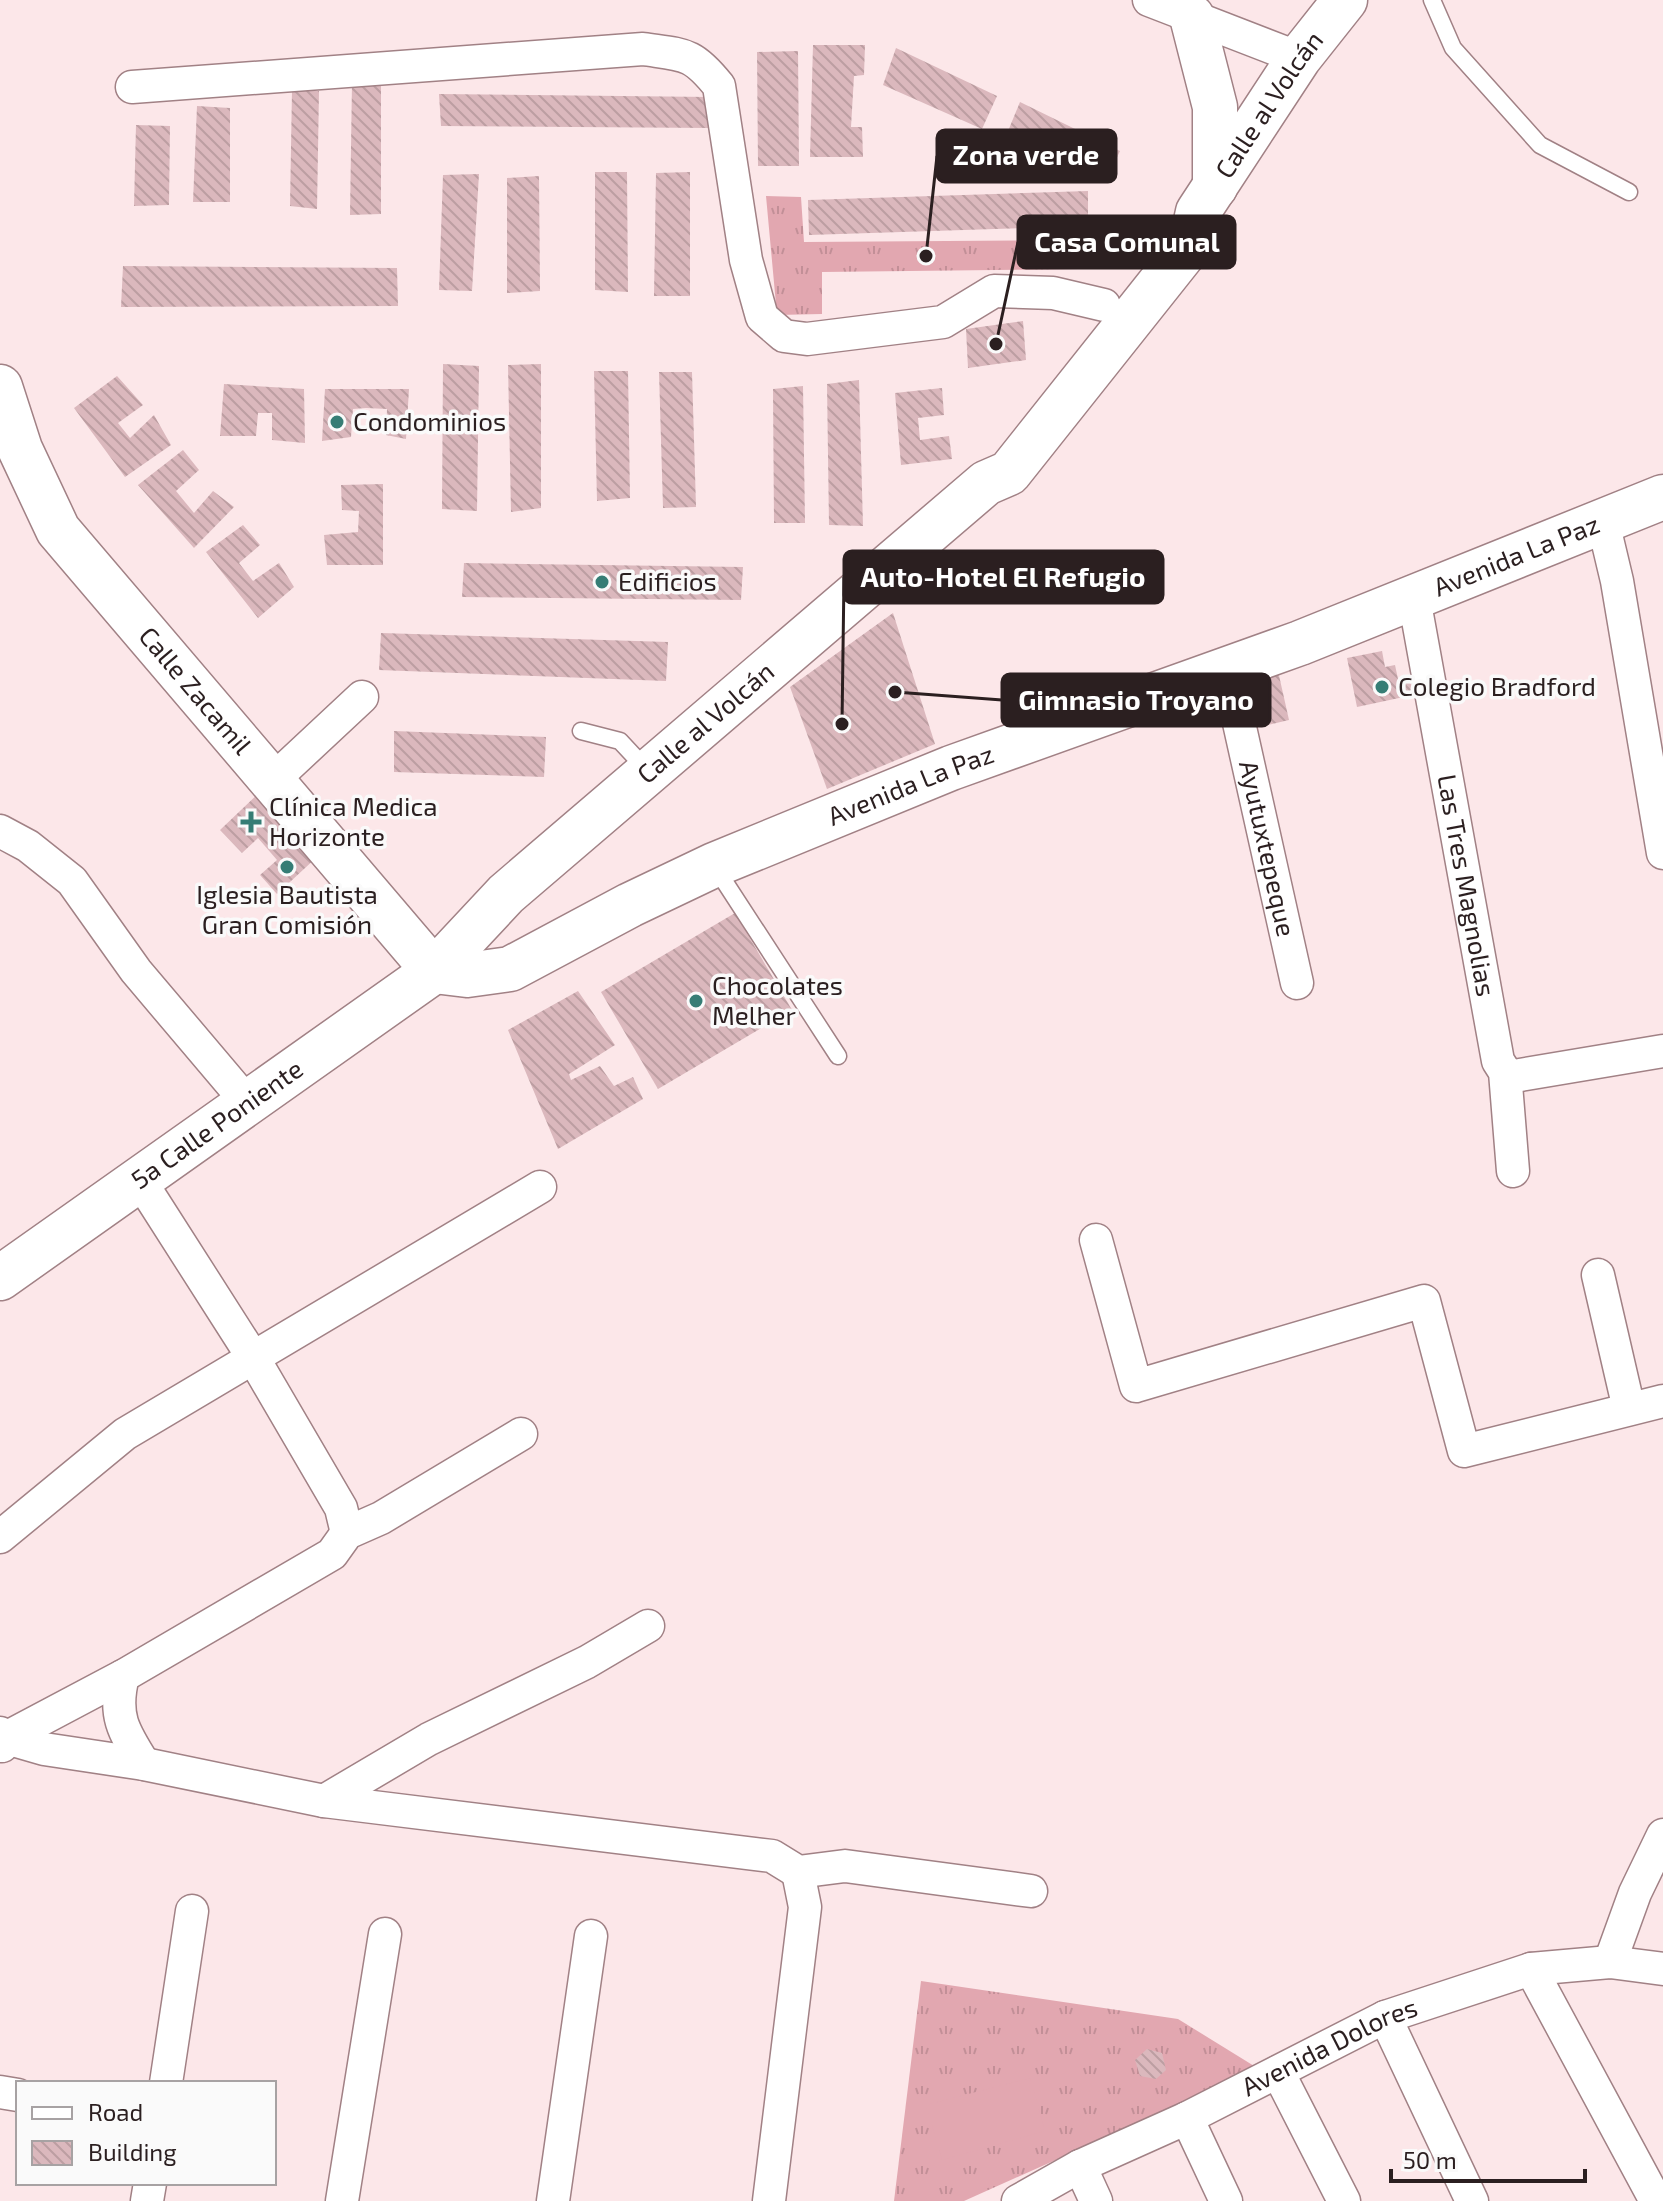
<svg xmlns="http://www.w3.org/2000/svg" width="1663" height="2201" font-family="'Exo 2',sans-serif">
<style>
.grass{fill:url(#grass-tufts)}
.garden{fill:#e2a7b0}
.building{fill:url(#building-back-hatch)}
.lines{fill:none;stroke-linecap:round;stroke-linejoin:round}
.lane-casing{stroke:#a18185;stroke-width:19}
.street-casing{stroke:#a18185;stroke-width:35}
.secondary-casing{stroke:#a18185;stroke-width:47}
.lane{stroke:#fff;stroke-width:16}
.street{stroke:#fff;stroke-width:32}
.secondary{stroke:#fff;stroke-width:44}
.poi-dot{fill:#367d75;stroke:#fafafa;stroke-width:3}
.labels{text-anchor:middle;stroke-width:7;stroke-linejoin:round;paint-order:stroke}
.street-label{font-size:26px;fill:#2b1f20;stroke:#fafafa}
.poi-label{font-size:26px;fill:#2b1f20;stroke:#fafafa;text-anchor:start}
.leader{fill:none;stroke:#2b1f20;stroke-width:3}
.callout-dot{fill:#2b1f20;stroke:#fafafa;stroke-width:3}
.callout{fill:#2b1f20;stroke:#2b1f20;stroke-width:3}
.callout-label{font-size:28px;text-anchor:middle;font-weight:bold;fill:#fff}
</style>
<defs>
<pattern id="grass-tufts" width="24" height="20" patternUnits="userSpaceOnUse" patternTransform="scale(2)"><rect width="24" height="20" fill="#e2a7b0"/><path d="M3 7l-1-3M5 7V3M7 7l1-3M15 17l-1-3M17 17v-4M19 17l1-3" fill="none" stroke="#c28f97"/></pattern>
<pattern id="building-back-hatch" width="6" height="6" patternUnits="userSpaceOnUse" patternTransform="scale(2)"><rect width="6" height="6" fill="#dbb8bd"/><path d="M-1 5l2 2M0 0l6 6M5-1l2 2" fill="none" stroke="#bc9ea2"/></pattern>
</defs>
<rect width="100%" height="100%" fill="#fce7e9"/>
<g class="grass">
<path d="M766,196L801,197L804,242L1082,240L1079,269L822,272V314L777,315Z"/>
<path d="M921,1981L1178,2019L1259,2069L964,2201H894Z"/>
</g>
<path class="garden" d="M1030,2078L1045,2131L942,2160L926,2105Z"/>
<g class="building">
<path d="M813,45H865L864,75L854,76L851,127H862L863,157H810Z"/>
<path d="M896,48L997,96L982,129L883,85Z"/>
<path d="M798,51L799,166H758L757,52Z"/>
<path d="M381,81V214L350,215L352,82Z"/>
<path d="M292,90L319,91L317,209L290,206Z"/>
<path d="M439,94L711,97L710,128L441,126Z"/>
<path d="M1020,102L1120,151L1105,182L1006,136Z"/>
<path d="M197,106L230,108V202H193Z"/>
<path d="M136,125L170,126L169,205L134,206Z"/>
<path d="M595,172H627L628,292L595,290Z"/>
<path d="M690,172V296H654L656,173Z"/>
<path d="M479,174L472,291L439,290L443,175Z"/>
<path d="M539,176L540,291L507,293V178Z"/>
<path d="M1088,191V226L809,235L808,200Z"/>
<path d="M123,266L397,268L398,306L121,307Z"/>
<path d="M1023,321L1026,360L968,368L966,329Z"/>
<path d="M443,364L479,366L477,511L442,509Z"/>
<path d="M541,364V508L511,512L508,365Z"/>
<path d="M594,371H628L630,498L597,501Z"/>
<path d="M659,372H692L696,507L663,508Z"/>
<path d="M117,376L143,405L118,423L130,438L154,415L171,445L125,477L74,408Z"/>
<path d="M859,380L863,526L829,525L827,384Z"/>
<path d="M224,384L304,389L305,443L272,440V413H258L256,436H220Z"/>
<path d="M803,386L805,523H774L773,389Z"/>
<path d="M942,388L944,415L918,418L920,440L949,436L952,459L901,465L895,393Z"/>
<path d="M325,389H409L406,439L386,435L387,409L366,408L353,409L351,437L322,441Z"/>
<path d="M183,450L199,470L176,491L194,513L213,491L234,507L194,548L138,485Z"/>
<path d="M383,484V565H327L324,535L358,532L359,511L342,510L341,485Z"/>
<path d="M243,525L260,545L239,563L253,581L279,563L294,587L258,618L206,552Z"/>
<path d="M464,563L743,567L741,600L462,597Z"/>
<path d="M893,613L935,744L827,789L790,687Z"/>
<path d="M381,633L668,642L666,681L379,670Z"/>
<path d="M1382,651L1385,667L1395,665L1398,679L1410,677L1413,695L1357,707L1347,658Z"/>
<path d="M1278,671L1289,720L1264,726L1253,676Z"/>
<path d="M394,731L546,737L544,777L394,772Z"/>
<path d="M261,791L318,856L277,894L260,875L277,860L258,838L242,853L220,830Z"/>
<path d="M735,913L792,1010L658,1089L601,992Z"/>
<path d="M578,991L615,1045L569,1074L571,1080L600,1066L614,1086L633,1077L643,1099L558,1149L508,1030Z"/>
<path d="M1147,2049L1162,2053L1166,2070L1156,2079L1140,2076L1135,2060Z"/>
</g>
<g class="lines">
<defs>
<g id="lane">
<path d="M1432,0L1453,48L1540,145L1629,192"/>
<path d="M581,731L620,741L648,771"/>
<path d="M715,867L838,1056"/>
</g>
<g id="street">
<path d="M1149,0L1299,58"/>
<path d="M132,87L643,49C684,55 692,52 719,86L746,260L762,317L784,336L807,339L943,322L994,291L1053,293L1104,305"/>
<path d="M1603,522L1617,581L1663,853"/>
<path id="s1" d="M1414,598L1498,1061L1505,1072L1513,1171"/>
<path id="s2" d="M1227,669L1297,983"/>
<path d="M272,781L362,697"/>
<path d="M0,831L28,846L72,881L136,971L246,1101"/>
<path d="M1505,1072L1514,1076L1663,1051"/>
<path d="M139,1179L254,1359L341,1508L347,1533"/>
<path d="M1096,1240L1136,1386L1424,1301L1464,1451L1663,1401"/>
<path d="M1598,1275L1629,1409"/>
<path d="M0,1537L125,1434L540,1187"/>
<path d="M123,1676C113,1715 123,1731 144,1764"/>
<path d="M0,1733L6,1738L44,1749L144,1764L324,1801L772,1856L798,1872L845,1866L1031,1891"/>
<path d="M2,1746L6,1738L123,1676L332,1554L347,1533L381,1518L521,1434"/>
<path d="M324,1801L429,1739L587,1662L648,1626"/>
<path d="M1610,1962L1635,1893L1663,1835"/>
<path d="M1531,1969L1656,2201"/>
<path d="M1385,2017L1472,2201"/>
<path d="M1278,2072L1344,2201"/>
<path d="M166,2083L192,1911"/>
<path d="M0,2092L18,2095"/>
<path d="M1187,2118L1226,2201"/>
<path d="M1080,2166L1096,2201"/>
<path d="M147,2201L150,2183"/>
<path d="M342,2201L385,1934"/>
<path d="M553,2201L591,1936"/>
<path d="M769,2201L805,1907L798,1872"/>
<path id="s3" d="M1018,2201L1080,2166L1187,2118L1385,2017L1531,1969L1610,1962L1663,1969"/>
</g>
<g id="secondary">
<path d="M1192,17L1215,107V187"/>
<path id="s4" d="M0,387L20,449L58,530L434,971"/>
<path id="s5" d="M434,971L467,975L510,969L630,905L714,865L951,768L1300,643L1663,497"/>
<path id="s6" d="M0,1278L434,971L506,894L986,483L1009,473L1191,244L1198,212L1299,58L1345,0"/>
</g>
</defs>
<use href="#lane" class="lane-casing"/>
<use href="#street" class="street-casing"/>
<use href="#secondary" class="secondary-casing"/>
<use href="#lane" class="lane"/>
<use href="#street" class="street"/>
<use href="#secondary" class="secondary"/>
</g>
<g class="poi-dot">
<circle cx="337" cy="422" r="8"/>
<circle cx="602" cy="582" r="8"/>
<circle cx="1382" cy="687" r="8"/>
<path d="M247 810h8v8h8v8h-8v8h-8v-8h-8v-8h8z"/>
<circle cx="287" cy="867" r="8"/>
<circle cx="696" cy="1001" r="8"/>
</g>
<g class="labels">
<g class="street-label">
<text dy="9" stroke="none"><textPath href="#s6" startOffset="1748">Calle al Volcán</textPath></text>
<text dy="9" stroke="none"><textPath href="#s5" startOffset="1166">Avenida La Paz</textPath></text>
<text dy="9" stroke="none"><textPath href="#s4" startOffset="366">Calle Zacamil</textPath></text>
<text dy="9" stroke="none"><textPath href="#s6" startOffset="900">Calle al Volcán</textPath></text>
<text dy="9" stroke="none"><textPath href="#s5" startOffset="518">Avenida La Paz</textPath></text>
<text dy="9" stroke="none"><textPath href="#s2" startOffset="184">Ayutuxtepeque</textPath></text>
<text dy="9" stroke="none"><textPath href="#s1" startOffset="292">Las Tres Magnolias</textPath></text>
<text dy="9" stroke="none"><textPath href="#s6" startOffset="266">5a Calle Poniente</textPath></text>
<text dy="9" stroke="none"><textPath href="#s3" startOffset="348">Avenida Dolores</textPath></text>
</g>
<g class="poi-label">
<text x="353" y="431">Condominios</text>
<text x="618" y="591">Edificios</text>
<text x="1398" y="696">Colegio Bradford</text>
<text x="269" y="816">Clínica Medica<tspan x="269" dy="30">Horizonte</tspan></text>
<text x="287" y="904" text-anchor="middle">Iglesia Bautista<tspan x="287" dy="30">Gran Comisión</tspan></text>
<text x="712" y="995">Chocolates<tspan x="712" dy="30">Melher</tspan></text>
</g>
</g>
<path class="leader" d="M926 256L937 156M996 344L1018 242M842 724L844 577M895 692L1002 700"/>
<g class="callout-dot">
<circle cx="926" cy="256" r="8"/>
<circle cx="996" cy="344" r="8"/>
<circle cx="842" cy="724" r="8"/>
<circle cx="895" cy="692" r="8"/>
</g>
<g class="callout">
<rect x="937" y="130" width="179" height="52" rx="8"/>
<rect x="1018" y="216" width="217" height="52" rx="8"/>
<rect x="844" y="551" width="319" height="52" rx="8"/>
<rect x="1002" y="674" width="268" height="52" rx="8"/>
</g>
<g class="callout-label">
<text x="1026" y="165">Zona verde</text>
<text x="1127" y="252">Casa Comunal</text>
<text x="1003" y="587">Auto-Hotel El Refugio</text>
<text x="1136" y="710">Gimnasio Troyano</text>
</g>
<rect x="16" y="2081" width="260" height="104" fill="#fafafa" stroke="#a7a2a3" stroke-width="2"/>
<rect x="32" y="2107" width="40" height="12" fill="#ffffff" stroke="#a7a2a3" stroke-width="2"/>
<text x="88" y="2121" font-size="24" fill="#2b1f20">Road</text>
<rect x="32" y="2141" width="40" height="24" fill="url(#building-back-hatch)" stroke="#a7a2a3" stroke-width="2"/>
<text x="88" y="2161" font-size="24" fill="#2b1f20">Building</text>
<path d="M1391 2169v12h194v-12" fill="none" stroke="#2b1f20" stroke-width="4"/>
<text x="1403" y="2169" font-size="24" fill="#2b1f20" stroke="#fafafa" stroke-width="6" paint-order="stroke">50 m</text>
</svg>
